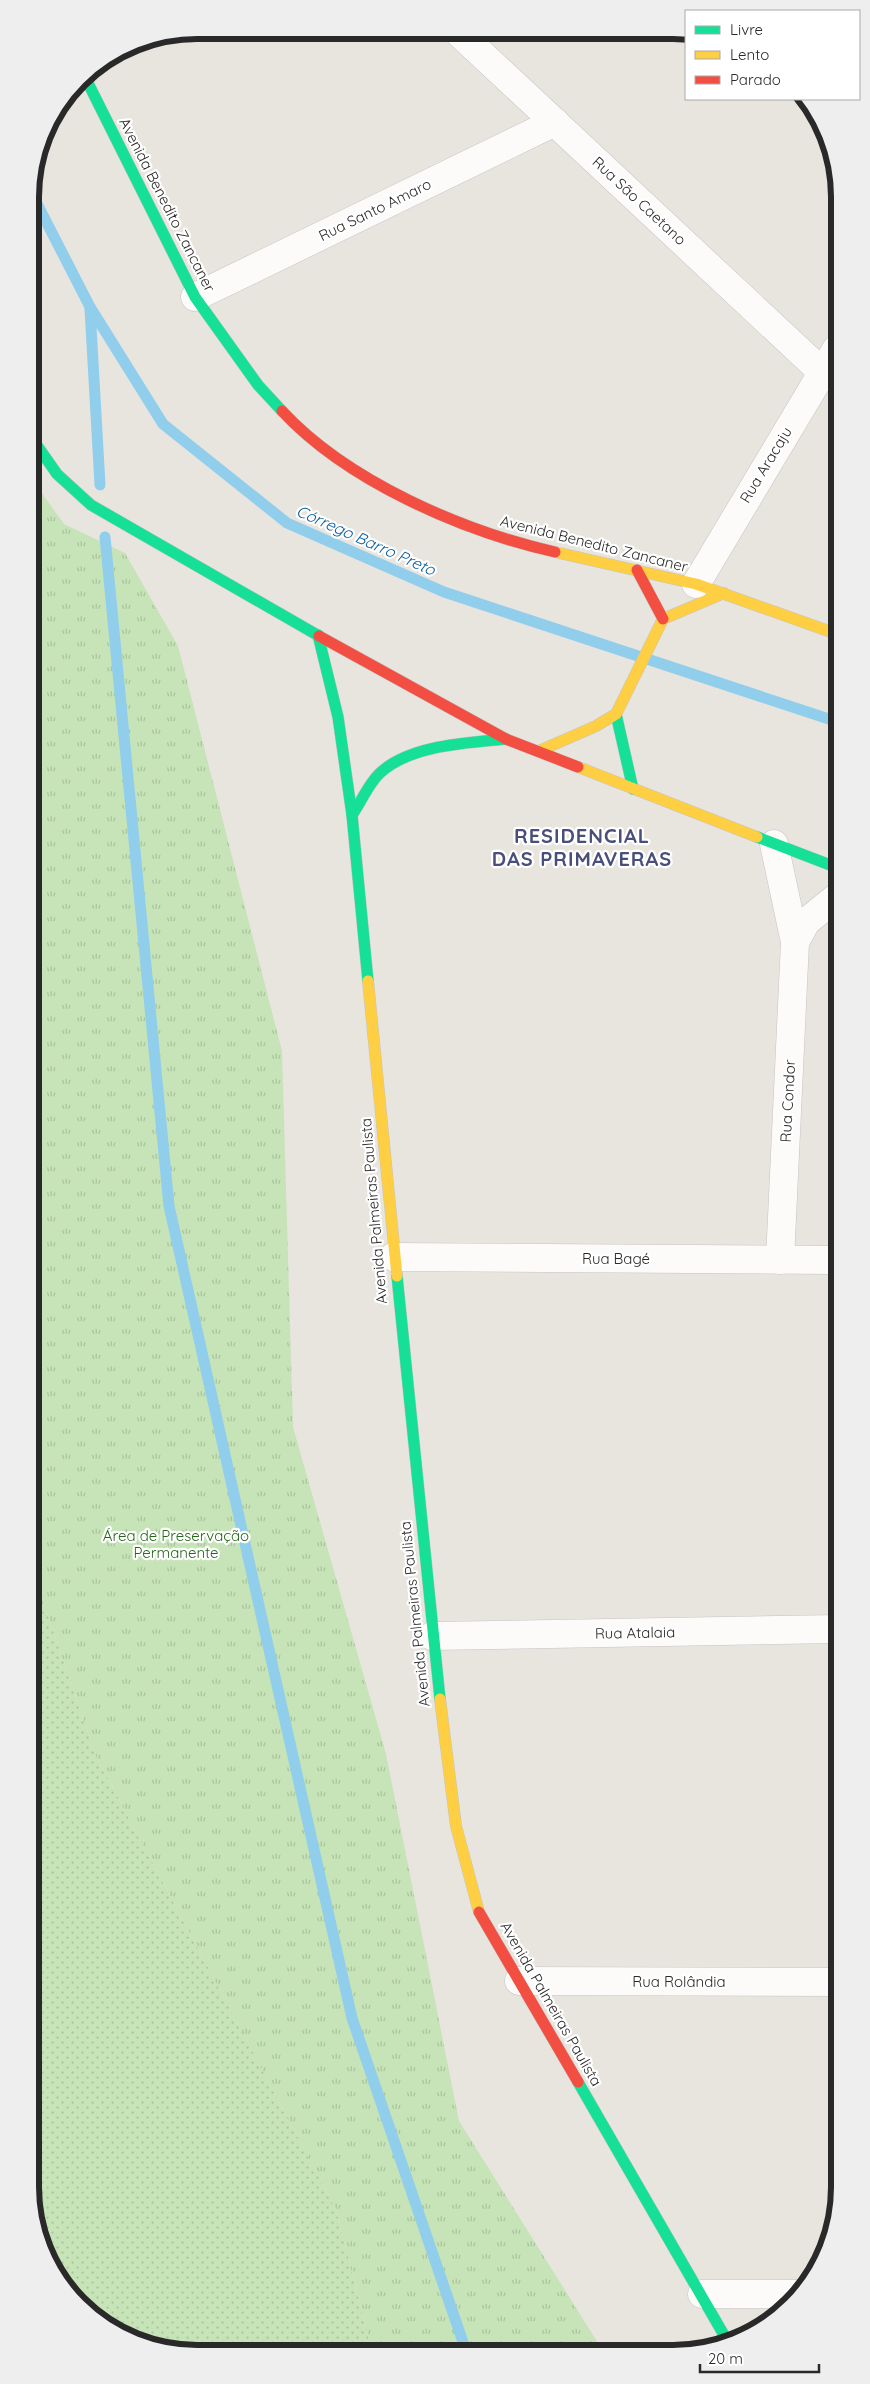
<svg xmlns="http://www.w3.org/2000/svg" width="870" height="2384" font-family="Quicksand,sans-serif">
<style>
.grass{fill:url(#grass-dots)}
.park{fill:url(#park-tufts)}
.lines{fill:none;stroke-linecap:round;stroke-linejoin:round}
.stream{stroke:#90ceec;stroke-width:11}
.street-casing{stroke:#c5c4c5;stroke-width:29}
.fast-casing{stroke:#c5c4c5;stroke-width:12}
.slow-casing{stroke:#c5c4c5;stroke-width:12}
.jam-casing{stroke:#c5c4c5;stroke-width:12}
.street{stroke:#fcfbfa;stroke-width:28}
.fast{stroke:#16e098;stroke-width:11}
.slow{stroke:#ffcf43;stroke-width:11}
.jam{stroke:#f24e42;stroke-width:11}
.labels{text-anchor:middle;stroke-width:4.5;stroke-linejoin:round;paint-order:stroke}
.street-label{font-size:15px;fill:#292929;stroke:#fff}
.park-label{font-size:15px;fill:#236718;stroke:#fff}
.water-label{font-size:16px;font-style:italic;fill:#0b609c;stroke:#fff}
.district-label{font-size:20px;font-weight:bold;letter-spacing:1px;fill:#494e7b;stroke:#fff}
.rim{fill:none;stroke:#292929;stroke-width:6}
</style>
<defs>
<pattern id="grass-dots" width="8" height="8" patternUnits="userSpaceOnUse" patternTransform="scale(1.25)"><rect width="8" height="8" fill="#c6e4b7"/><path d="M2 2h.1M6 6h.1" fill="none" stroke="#aac49d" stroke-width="1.8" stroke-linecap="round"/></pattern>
<pattern id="park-tufts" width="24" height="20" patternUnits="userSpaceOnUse" patternTransform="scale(1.25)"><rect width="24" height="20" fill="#c6e4b7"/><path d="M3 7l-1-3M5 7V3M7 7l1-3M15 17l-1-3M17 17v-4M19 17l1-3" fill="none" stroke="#aac49d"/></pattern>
</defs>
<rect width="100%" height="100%" fill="#e8e5df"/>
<path class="grass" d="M32,1569L96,1756L336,2209L372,2351H165L123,2337L79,2305L52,2270L33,2220Z"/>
<path class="park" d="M31,478L64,524L125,553L178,646L282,1051L293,1427L386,1754L459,2121L603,2351H372L336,2209L96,1756L32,1569Z"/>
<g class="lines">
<g class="stream">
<path d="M30,190L90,307L163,424L287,523L444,592L838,722"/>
<path d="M90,309L100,485"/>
<path d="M105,537L169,1206L352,2018L466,2351"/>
</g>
<defs>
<g id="street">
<path d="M458,32L821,371"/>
<path d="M195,297L555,122"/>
<path d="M696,584L837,348"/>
<path d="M774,844L795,942L780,1260"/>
<path d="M795,942L806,922L838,896"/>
<path d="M393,1257L838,1260"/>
<path d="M432,1636L839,1629"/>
<path d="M519,1981L839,1982"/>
<path d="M702,2294H800"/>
</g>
<g id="fast">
<path d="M84,75L195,297L258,385L282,411"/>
<path d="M31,437L57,474L91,505L319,636"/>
<path d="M318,635L338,717L352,815L368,981"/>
<path d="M616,714L633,789"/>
<path d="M352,815C361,802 369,783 380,773C410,745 467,743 506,739"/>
<path d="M757,837L838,868"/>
<path d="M397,1276L440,1699"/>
<path d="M578,2082L728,2342"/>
</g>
<g id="slow">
<path d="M555,552L696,584L837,634"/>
<path d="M539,751L596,726L616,714L663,619L724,593"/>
<path d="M578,767L757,837"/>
<path d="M368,981L397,1276"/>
<path d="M440,1699L456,1826L479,1912"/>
</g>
<g id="jam">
<path d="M282,411C347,481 462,531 555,552"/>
<path d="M637,570L663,619"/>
<path d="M319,636L506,739L578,767"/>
<path d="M479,1912L578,2082"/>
</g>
</defs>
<use href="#street" class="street-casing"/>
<use href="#fast" class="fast-casing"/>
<use href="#slow" class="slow-casing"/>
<use href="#jam" class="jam-casing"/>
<use href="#street" class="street"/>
<use href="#fast" class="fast"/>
<use href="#slow" class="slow"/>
<use href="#jam" class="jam"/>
</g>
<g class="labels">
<g class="street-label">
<text transform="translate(639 201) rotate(43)" y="5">Rua São Caetano</text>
<text transform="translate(167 205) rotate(63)" y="5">Avenida Benedito Zancaner</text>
<text transform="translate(375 210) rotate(-26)" y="5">Rua Santo Amaro</text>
<text transform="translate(766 465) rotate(-59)" y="5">Rua Aracaju</text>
<text transform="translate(594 544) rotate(14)" y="5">Avenida Benedito Zancaner</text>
<text transform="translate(788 1101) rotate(-87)" y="5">Rua Condor</text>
<text transform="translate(374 1211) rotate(-95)" y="5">Avenida Palmeiras Paulista</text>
<text x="616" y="1264">Rua Bagé</text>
<text transform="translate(415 1614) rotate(-96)" y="5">Avenida Palmeiras Paulista</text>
<text transform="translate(635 1633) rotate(-1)" y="5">Rua Atalaia</text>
<text x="679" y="1987">Rua Rolândia</text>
<text transform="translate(551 2004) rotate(60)" y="5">Avenida Palmeiras Paulista</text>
</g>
<g class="park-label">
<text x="176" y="1541">Área de Preservação<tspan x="176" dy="17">Permanente</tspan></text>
</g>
<g class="water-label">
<text transform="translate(366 540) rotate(24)" y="6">Córrego Barro Preto</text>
</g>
<g class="district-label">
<text x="582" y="843">RESIDENCIAL<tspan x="582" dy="23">DAS PRIMAVERAS</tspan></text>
</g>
</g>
<path d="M0 0H870V2384H0ZM197 39H673A158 158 0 0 1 831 197V2187A158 158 0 0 1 673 2345H197A158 158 0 0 1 39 2187V197A158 158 0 0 1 197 39Z" fill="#eee" fill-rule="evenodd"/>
<path class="rim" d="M197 39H673A158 158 0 0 1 831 197V2187A158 158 0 0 1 673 2345H197A158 158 0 0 1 39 2187V197A158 158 0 0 1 197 39Z"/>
<rect x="685" y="10" width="175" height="90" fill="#ffffff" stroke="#a9a9a9"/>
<rect x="695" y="26" width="25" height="8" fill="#16e098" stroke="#a9a9a9"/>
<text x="730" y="35" font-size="15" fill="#292929">Livre</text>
<rect x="695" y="51" width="25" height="8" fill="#ffcf43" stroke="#a9a9a9"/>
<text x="730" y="60" font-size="15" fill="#292929">Lento</text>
<rect x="695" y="76" width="25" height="8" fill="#f24e42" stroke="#a9a9a9"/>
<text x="730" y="85" font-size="15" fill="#292929">Parado</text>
<path d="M700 2364v8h119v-8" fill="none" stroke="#292929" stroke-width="2.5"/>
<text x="708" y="2364" font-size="15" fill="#292929" stroke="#ffffff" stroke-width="4" paint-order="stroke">20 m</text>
</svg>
